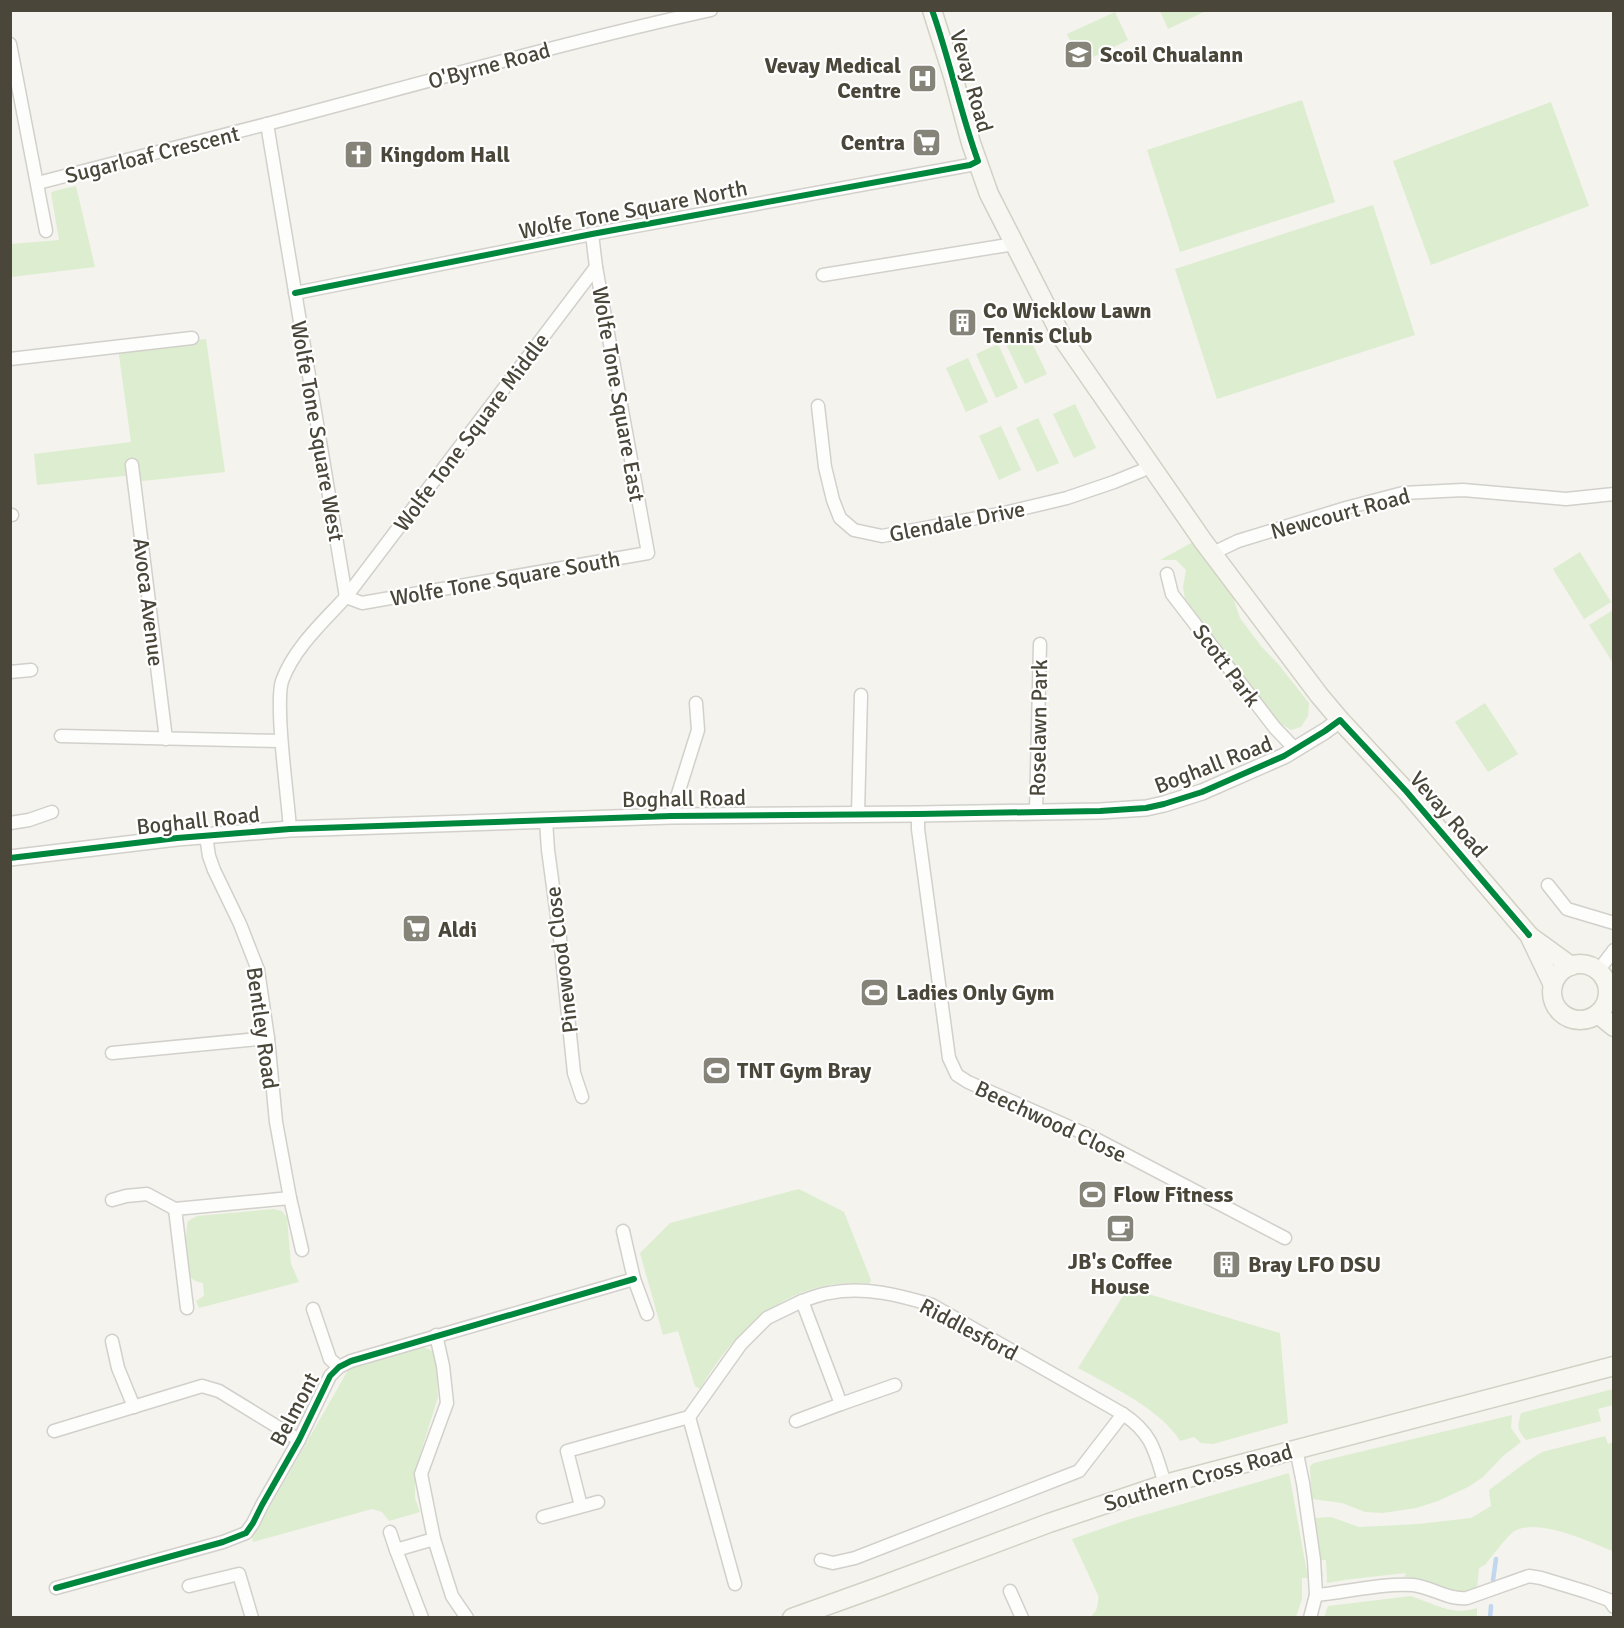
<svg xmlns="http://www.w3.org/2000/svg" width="1624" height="1628" font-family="Signika,sans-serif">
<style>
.green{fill:#ddedcf}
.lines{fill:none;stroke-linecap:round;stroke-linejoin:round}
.stream{stroke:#c1d6ef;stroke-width:4.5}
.minor-casing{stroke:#d2d0cb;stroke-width:15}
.tertiary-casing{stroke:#d2d0cb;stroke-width:18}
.secondary-casing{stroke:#d2d1c5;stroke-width:21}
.minor{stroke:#fdfdfc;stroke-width:12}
.tertiary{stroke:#fdfdfc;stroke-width:15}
.secondary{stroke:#f7f6f1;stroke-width:18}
.cycleway-casing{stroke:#fff;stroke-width:10}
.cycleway{stroke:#00873e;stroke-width:6}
.labels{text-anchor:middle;stroke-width:4.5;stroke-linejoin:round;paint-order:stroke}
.poi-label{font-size:22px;font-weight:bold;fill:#4a4639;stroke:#fff;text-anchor:start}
.street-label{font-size:22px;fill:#4a4639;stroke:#fff}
</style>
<rect width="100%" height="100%" fill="#f4f3ee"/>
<g class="green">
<path d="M1160,11H1206L1168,29Z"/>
<path d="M1115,12L1128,40L1081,63L1067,34Z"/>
<path d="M1302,100L1335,202L1180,252L1147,150Z"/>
<path d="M1551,102L1589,206L1431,265L1393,161Z"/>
<path d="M76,186L95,267L11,277V244L59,240L51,193L54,191Z"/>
<path d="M1373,205L1415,335L1217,399L1175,269Z"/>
<path d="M1026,330L1047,374L1025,384L1004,340Z"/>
<path d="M206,339L225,472L134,482L133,475L37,485L34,454L131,442L118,348Z"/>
<path d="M998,344L1018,388L996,398L976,354Z"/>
<path d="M968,358L988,402L966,412L946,368Z"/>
<path d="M1075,404L1096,448L1074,458L1053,414Z"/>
<path d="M1038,418L1059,463L1037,472L1016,428Z"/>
<path d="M1001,426L1021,470L999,480L979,436Z"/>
<path d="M1193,542L1230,589L1240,618L1261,646L1279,665L1309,703L1308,716L1301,727L1291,730L1280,723L1185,599L1183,587L1186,570L1176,560H1160Z"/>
<path d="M1580,552L1611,602L1584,619L1553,569Z"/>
<path d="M1613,610V663L1589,625Z"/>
<path d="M1485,703L1518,754L1488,772L1455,722Z"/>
<path d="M799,1189L844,1212L871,1280L870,1283C856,1283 842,1283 829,1285C771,1295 728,1340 700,1389L695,1386L678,1331L663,1335L640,1253L670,1223Z"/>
<path d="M274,1209L282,1211L287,1218L291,1264L299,1282L199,1308L196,1301L204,1296L203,1283C198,1282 193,1281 190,1276C185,1268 185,1231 188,1221L197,1216Z"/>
<path d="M1128,1288L1280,1333L1288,1423L1213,1444L1201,1443L1194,1437L1180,1441C1162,1410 1109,1385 1078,1368Z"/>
<path d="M419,1346L431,1350L436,1360L438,1397L415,1471V1498L420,1512L389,1521L382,1512L372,1509L253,1542L251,1532L261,1522L347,1372L356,1365Z"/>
<path d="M1613,1389V1405L1598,1409L1601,1421L1526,1440C1517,1429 1517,1427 1521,1413Z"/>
<path d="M1512,1415L1511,1428L1521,1442L1503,1456L1483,1477L1468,1487L1438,1501L1416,1508L1383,1513L1365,1512L1342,1503L1312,1499L1310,1470V1466L1314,1463Z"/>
<path d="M1605,1436L1608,1444L1613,1442V1551C1590,1542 1536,1516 1513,1532C1505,1539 1492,1556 1485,1565L1479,1568L1477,1589C1446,1598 1434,1578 1404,1577L1406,1573L1344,1580L1327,1583L1326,1560H1321L1323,1576L1320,1577L1314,1521L1316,1518L1331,1517L1359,1527L1418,1524L1471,1518L1491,1506L1489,1490L1525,1463L1542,1452Z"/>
<path d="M1289,1473L1308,1578H1302V1599L1296,1617H1089C1097,1614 1099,1603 1098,1595L1072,1539L1127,1520Z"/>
<path d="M1411,1596C1435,1604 1451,1616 1477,1608V1617H1324L1328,1606Z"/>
</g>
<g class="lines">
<g class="stream">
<path d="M1493,1580L1496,1559"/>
<path d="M1490,1618L1491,1606"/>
</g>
<defs>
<g id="minor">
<path d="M10,44L46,231"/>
<path d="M267,124L346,597"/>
<path d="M38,183C114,163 190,144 267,124C415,85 562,43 711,10"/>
<path d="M823,275L1014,244"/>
<path d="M295,293L592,234L970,165L978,161"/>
<path d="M10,359L192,338"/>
<path d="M818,406L825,467L833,500L840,518L854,530L882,536L1004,513L1067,498L1114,482L1141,471L1150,466"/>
<path d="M132,465L166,739"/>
<path d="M10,515H12"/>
<path d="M1213,553L1238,541L1346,508L1403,493L1463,490L1566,499L1614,494"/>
<path d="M1167,574L1172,594L1275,728L1296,750"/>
<path d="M346,597L362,603L648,553L596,267L592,234"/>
<path d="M10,672L31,670"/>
<path d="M61,736L281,741"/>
<path d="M1036,812L1040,644"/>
<path d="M858,814L861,695"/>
<path d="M918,814V829L949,1058L957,1075L968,1082L1092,1137L1285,1238"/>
<path d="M671,816L698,730L696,703"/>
<path d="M546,821L548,850L560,938L574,1073L582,1097"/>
<path d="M10,823L29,820L52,812"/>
<path d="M290,829C287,791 281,752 280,714C280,704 279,691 282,681C294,648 323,622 346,597L596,267"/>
<path d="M206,836L209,856L214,870L240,924L258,970L268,1038L276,1122L290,1198L302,1250"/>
<path d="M1548,885L1567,909L1614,923"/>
<path d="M1598,971L1614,950"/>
<path d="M112,1053L268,1038"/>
<path d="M112,1200L126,1196L147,1194L175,1209"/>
<path d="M623,1231L634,1279L647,1314"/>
<path d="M802,1301C811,1298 820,1294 829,1293C864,1286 899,1295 932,1305L1123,1414C1153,1434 1155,1452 1165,1484"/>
<path d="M187,1308L175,1209L290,1198"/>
<path d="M313,1309L330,1359L339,1367"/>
<path d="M436,1335L443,1366L447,1403L421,1474L434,1539L452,1596L467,1618"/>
<path d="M112,1341L118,1368L134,1407"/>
<path d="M689,1417L735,1584"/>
<path d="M796,1421L841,1404"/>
<path d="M54,1431L202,1386L219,1391L299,1440"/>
<path d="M1296,1449L1303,1483L1314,1560L1316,1595L1310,1618"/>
<path d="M581,1506L567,1451L689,1417L741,1344L767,1318L802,1301L841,1404L895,1385"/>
<path d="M543,1517L598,1502"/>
<path d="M390,1532L396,1550"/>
<path d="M821,1560L833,1563L855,1558L1079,1471L1123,1414"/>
<path d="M189,1586L239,1574L252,1618"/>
<path d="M56,1588L223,1542L246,1533L253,1523L262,1505L299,1440L330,1376L339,1367L351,1361L634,1279"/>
<path d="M1010,1591L1022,1618"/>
<path d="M1316,1595C1348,1592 1381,1583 1413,1585C1432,1587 1447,1600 1467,1598L1529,1576L1541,1578L1587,1592L1609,1600L1614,1607"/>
<path d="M422,1618L396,1550L434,1539"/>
</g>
<path id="tertiary" d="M10,858L177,838L290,829L671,816L918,814L1100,811L1146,808L1164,804L1202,792L1284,756L1325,731L1340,720"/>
<g id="secondary">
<path d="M932,10L953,76L971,143L989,194L1063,339L1203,541L1319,695L1340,720L1406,791L1529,935L1553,985"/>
<path d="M1531,937L1571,966"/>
<circle cx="1580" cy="992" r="28"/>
<path d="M1598,1014L1614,1027"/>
<path d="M792,1618L881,1586L1049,1523L1165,1484L1614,1366"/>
</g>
</defs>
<use href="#minor" class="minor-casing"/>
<use href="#tertiary" class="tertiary-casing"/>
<use href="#secondary" class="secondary-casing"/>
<use href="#minor" class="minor"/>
<use href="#tertiary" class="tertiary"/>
<use href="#secondary" class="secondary"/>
<defs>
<g id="cycleway">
<path d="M295,293L592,234L970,165L978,161C960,112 950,60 932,10"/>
<path d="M10,858L177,838L290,829L671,816L918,814L1100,811L1146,808L1164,804L1202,792L1284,756L1325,731L1340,720L1406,791L1529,935"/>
<path d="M56,1588L223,1542L246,1533L253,1523L262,1505L299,1440L330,1376L339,1367L351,1361L634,1279"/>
</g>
</defs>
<use href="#cycleway" class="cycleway-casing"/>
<use href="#cycleway" class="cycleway"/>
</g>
<defs>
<symbol id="school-square" viewBox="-11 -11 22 22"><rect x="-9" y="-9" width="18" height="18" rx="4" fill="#868378" stroke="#fff"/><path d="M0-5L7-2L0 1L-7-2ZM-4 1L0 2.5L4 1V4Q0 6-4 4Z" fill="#fff"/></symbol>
<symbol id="hospital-square" viewBox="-11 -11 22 22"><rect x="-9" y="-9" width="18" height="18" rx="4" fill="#868378" stroke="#fff"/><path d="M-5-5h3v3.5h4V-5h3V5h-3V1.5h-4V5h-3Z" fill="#fff"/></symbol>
<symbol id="supermarket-square" viewBox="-11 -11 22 22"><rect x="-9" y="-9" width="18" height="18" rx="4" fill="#868378" stroke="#fff"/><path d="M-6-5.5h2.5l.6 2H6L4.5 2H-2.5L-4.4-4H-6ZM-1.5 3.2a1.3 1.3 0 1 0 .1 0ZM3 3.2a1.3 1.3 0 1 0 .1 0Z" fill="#fff"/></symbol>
<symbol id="church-square" viewBox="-11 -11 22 22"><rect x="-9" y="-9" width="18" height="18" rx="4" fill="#868378" stroke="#fff"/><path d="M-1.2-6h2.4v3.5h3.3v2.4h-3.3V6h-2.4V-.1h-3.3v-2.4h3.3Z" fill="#fff"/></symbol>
<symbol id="building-square" viewBox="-11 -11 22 22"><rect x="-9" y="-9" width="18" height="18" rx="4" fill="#868378" stroke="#fff"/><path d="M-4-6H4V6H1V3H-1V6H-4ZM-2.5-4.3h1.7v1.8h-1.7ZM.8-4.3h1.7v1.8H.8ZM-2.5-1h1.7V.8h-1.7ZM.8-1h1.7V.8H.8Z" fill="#fff"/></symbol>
<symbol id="stadium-square" viewBox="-11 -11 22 22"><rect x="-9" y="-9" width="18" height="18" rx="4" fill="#868378" stroke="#fff"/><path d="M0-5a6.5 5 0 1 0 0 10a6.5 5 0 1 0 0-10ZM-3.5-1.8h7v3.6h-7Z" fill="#fff"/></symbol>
<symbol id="cafe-square" viewBox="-11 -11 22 22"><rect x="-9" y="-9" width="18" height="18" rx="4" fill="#868378" stroke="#fff"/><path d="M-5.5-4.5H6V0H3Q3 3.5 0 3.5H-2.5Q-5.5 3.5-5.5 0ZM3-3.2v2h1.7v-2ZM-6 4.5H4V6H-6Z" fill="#fff"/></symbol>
</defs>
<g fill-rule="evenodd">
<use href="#school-square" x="1062" y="38" width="33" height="33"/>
<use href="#hospital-square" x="906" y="62" width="33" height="33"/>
<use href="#supermarket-square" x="910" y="126" width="33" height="33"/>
<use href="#church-square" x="342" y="138" width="33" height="33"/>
<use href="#building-square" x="946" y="306" width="33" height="33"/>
<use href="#supermarket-square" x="400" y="912" width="33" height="33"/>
<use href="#stadium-square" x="858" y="976" width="33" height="33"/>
<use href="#stadium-square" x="700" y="1054" width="33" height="33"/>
<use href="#stadium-square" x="1076" y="1178" width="33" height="33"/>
<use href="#cafe-square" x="1104" y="1212" width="33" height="33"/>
<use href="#building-square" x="1210" y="1248" width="33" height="33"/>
</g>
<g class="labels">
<g class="poi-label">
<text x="1100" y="62">Scoil Chualann</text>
<text x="901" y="73" text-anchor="end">Vevay Medical<tspan x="901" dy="25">Centre</tspan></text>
<text x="905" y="150" text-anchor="end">Centra</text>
<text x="380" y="162">Kingdom Hall</text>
<text x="983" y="318">Co Wicklow Lawn<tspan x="983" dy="25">Tennis Club</tspan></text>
<text x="438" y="937">Aldi</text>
<text x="896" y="1000">Ladies Only Gym</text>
<text x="737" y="1078">TNT Gym Bray</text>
<text x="1113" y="1202">Flow Fitness</text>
<text x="1120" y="1269" text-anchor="middle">JB's Coffee<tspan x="1120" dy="25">House</tspan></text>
<text x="1248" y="1272">Bray LFO DSU</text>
</g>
<g class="street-label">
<text transform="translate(489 65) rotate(-15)" y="8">O'Byrne Road</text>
<text transform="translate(972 81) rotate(74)" y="8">Vevay Road</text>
<text transform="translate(152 154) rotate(-14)" y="8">Sugarloaf Crescent</text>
<text transform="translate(633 209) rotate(-11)" y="8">Wolfe Tone Square North</text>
<text transform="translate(619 394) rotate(80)" y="8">Wolfe Tone Square East</text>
<text transform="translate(318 431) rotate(80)" y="8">Wolfe Tone Square West</text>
<text transform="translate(471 432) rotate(-53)" y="8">Wolfe Tone Square Middle</text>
<text transform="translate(1340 513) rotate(-15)" y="8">Newcourt Road</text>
<text transform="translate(957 521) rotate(-11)" y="8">Glendale Drive</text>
<text transform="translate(505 578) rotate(-10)" y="8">Wolfe Tone Square South</text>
<text transform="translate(149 602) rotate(83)" y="8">Avoca Avenue</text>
<text transform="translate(1227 665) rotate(53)" y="8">Scott Park</text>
<text transform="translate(1038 728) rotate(-89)" y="8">Roselawn Park</text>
<text transform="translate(1213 764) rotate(-21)" y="8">Boghall Road</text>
<text transform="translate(684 798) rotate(-1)" y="8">Boghall Road</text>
<text transform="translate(1449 814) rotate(49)" y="8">Vevay Road</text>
<text transform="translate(198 820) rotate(-6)" y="8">Boghall Road</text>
<text transform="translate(561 960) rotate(-97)" y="8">Pinewood Close</text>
<text transform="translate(263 1028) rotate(82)" y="8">Bentley Road</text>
<text transform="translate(1051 1121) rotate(25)" y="8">Beechwood Close</text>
<text transform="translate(969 1329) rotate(28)" y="8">Riddlesford</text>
<text transform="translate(294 1409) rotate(-62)" y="8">Belmont</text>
<text transform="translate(1198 1477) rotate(-16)" y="8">Southern Cross Road</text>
</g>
</g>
<rect width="1624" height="1628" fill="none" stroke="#4a4639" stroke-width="24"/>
</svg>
